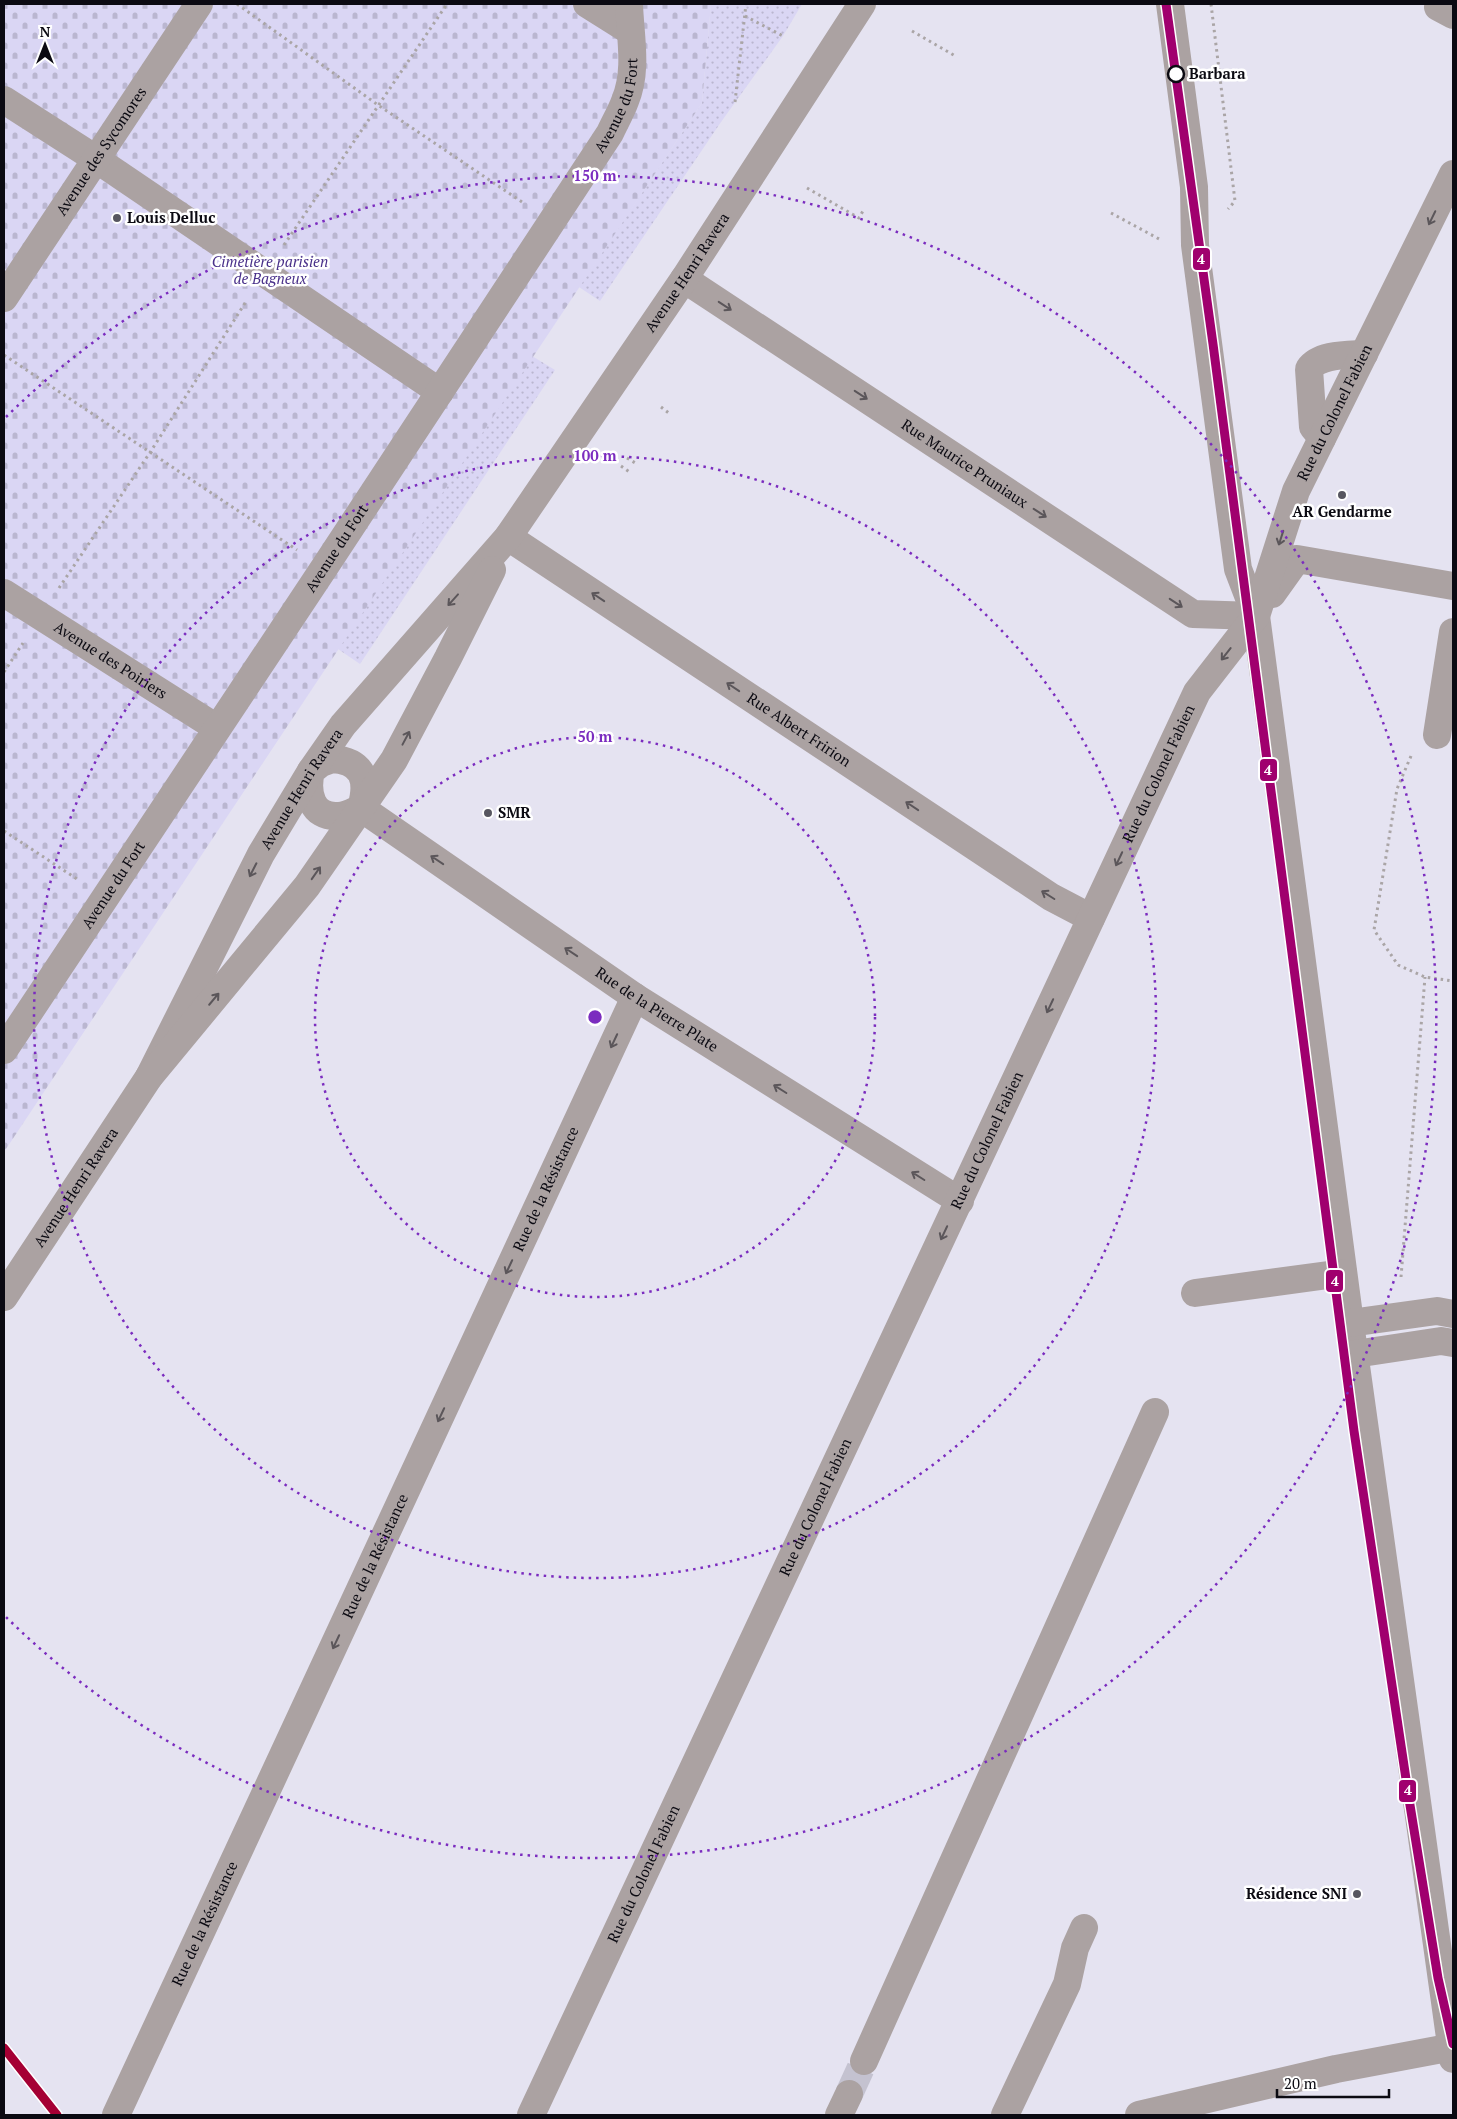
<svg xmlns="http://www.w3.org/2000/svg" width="1457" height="2119" font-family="'PT Serif',serif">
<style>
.green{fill:url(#green-dots)}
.cemetery{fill:url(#cemetery-stones)}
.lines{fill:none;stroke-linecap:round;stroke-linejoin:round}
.minor-tunnel{stroke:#c4c2d0;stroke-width:28;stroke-dasharray:28 14;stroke-linecap:butt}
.path{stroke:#aaa5a6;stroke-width:3;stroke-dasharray:2.5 4;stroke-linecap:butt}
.minor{stroke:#aba2a2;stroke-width:28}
.metro-1-casing{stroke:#fff;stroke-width:12}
.metro-2-casing{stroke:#fff;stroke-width:12}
.metro-1{stroke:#a0006e;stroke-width:9}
.metro-2{stroke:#a50034;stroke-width:9}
.oneway{stroke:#5b565a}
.ring{fill:none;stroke:#7b2cbf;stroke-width:2.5;stroke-dasharray:2.5 5}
.stop-dot{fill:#fff;stroke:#0b0a12;stroke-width:2.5}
.poi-dot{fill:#575660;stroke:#fff;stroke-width:2}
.labels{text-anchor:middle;stroke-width:5;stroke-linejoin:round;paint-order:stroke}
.stop-label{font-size:15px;font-weight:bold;fill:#0b0a12;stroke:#fff;text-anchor:start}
.street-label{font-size:15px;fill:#0b0a12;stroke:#fff}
.poi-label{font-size:15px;font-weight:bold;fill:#0b0a12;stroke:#fff;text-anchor:start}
.park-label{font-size:15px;font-style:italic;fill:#49308a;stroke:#fff}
.centre{fill:#7b2cbf;stroke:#fff;stroke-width:2.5}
.ring-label{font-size:15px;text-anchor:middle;font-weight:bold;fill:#7b2cbf;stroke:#fff;stroke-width:5;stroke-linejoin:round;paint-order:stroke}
.line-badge{stroke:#fff;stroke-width:2}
.badge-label{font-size:14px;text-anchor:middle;font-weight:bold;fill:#fff}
</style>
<defs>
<pattern id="green-dots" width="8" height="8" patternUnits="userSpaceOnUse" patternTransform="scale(1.25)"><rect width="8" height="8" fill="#dad6f4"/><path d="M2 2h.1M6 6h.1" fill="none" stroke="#bab6d0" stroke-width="1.8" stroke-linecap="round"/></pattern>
<pattern id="cemetery-stones" width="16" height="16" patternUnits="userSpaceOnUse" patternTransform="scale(1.25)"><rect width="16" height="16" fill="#dad6f4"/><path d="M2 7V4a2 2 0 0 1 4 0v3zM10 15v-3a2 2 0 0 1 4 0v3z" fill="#bab6d0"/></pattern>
</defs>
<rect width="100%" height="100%" fill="#e5e3f1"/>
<g class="green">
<path d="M711,4H802L783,36L721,122L600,301L579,287L702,103Z"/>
<path d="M532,356L555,370L360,664L338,649Z"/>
</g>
<path class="cemetery" d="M4,4H711L702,103L4,1152Z"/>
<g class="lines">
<path class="minor-tunnel" d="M849,2094L864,2061"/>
<g class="path">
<path d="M237,4L378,105L525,204"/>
<path d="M1211,4L1235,201L1228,209"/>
<path d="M745,16L783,36"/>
<path d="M912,31L957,57"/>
<path d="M735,102L746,4"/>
<path d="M807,188L859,218L864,209"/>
<path d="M1111,213L1161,240"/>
<path d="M284,245L447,4"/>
<path d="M4,355L297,550"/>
<path d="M661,407L670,414"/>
<path d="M627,458L637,464"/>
<path d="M621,466L631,473"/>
<path d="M59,588L151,451L247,300"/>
<path d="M4,672L23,643"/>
<path d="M1411,756L1397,789L1374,930L1398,965L1425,977L1453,981"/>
<path d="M4,831L77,879"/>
<path d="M1401,1277L1425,977"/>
</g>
<g class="minor">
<path d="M587,4L630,31"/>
<path d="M1170,4L1194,187L1195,245L1238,569L1256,616L1350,1323L1453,2059"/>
<path d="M1438,7L1453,15"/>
<path d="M4,100L96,159L440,392"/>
<path id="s1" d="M684,279L1193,614L1256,616"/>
<path id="s2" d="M4,298L199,4"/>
<path d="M1322,438L1313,427L1309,369C1319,354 1347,355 1364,354"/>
<path id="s3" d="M508,537L1051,897L1091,918"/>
<path id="s4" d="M4,593L217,728"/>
<path d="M1272,594L1297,559L1453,586"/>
<path d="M1437,735L1453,632"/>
<path d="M332,759C364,761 369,781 361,808C354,811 346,816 338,816C311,818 306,792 311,771L321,763Z"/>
<path id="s5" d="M361,808L635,997L960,1201"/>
<path id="s6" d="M4,1050L324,568L610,133C615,122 621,112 625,101C638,70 630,36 629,4"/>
<path id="s7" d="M149,1077L261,854L311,771L343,725L508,537L684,279L862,4"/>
<path d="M1195,1293L1343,1273"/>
<path id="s8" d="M4,1297L149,1077L307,886L394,760L448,658L492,570"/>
<path d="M1350,1323L1437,1311L1453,1314"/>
<path d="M1355,1354L1441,1341L1453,1343"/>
<path d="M864,2061L1155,1412"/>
<path id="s9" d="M116,2115L635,997"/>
<path id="s10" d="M531,2115L1197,692L1256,616L1296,491L1453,174"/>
<path d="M839,2115L849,2094"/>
<path d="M1005,2115L1067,1984L1075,1948L1084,1928"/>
<path d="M1139,2115L1336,2069L1453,2047"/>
</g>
<defs>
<path id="metro-1" d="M1166,4L1213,344L1354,1431L1409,1799L1438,1978L1453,2044"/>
<path id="metro-2" d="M4,2048L57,2115"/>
</defs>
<use href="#metro-1" class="metro-1-casing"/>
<use href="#metro-2" class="metro-2-casing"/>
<use href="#metro-1" class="metro-1"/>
<use href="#metro-2" class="metro-2"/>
</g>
<defs><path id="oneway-shaft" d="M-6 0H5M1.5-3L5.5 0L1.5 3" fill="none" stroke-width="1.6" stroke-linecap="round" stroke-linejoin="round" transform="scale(1.25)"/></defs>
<g class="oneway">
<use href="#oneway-shaft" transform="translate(1432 218) rotate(116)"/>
<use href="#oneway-shaft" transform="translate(725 306) rotate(33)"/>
<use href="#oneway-shaft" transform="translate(861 395) rotate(33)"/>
<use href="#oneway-shaft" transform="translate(1040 513) rotate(33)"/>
<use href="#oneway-shaft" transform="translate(1281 538) rotate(108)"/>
<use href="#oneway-shaft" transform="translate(598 597) rotate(-146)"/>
<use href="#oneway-shaft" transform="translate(453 600) rotate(132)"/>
<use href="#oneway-shaft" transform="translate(1176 603) rotate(33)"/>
<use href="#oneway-shaft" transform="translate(1226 654) rotate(128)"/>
<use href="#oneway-shaft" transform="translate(733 687) rotate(-146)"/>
<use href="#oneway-shaft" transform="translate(406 738) rotate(-62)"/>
<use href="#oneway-shaft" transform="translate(912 806) rotate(-146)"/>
<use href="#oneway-shaft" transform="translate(1119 859) rotate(115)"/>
<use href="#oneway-shaft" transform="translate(437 860) rotate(-146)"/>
<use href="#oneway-shaft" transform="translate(253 870) rotate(117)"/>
<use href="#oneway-shaft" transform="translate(316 873) rotate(-55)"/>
<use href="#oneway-shaft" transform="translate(1048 895) rotate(-148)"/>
<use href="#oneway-shaft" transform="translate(571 952) rotate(-146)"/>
<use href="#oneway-shaft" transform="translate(214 999) rotate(-50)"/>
<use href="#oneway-shaft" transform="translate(1050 1006) rotate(115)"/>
<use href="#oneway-shaft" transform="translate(614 1041) rotate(115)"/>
<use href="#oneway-shaft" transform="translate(780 1089) rotate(-148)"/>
<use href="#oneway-shaft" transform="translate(918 1176) rotate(-148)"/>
<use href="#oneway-shaft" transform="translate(944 1233) rotate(115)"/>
<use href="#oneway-shaft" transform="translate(509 1267) rotate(115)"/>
<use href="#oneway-shaft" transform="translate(441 1415) rotate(115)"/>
<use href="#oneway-shaft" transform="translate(336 1642) rotate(115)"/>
</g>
<g class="ring">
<circle cx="595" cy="1017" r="280"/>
<circle cx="595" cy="1017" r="561"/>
<path d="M6 417A841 841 0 1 1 6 1617"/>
</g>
<circle class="stop-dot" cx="1176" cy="74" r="8"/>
<g class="poi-dot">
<circle cx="117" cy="218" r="5"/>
<circle cx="1342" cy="495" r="5"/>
<circle cx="488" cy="813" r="5"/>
<circle cx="1357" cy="1894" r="5"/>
</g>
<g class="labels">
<g class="stop-label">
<text x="1189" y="79">Barbara</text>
</g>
<g class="street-label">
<text dy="5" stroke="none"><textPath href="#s6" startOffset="1128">Avenue du Fort</textPath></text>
<text dy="5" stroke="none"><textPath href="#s2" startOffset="176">Avenue des Sycomores</textPath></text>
<text dy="5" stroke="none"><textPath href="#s7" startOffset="972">Avenue Henri Ravera</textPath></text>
<text dy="5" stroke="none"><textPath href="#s10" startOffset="1886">Rue du Colonel Fabien</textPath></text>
<text dy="5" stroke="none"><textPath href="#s1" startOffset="336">Rue Maurice Pruniaux</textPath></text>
<text dy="5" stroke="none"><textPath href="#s6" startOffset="602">Avenue du Fort</textPath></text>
<text dy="5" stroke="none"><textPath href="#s4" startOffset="126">Avenue des Poiriers</textPath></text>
<text dy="5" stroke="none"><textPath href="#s3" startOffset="349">Rue Albert Fririon</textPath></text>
<text dy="5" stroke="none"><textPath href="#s10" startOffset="1481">Rue du Colonel Fabien</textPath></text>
<text dy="5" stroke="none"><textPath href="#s7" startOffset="326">Avenue Henri Ravera</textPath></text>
<text dy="5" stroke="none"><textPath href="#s6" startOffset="198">Avenue du Fort</textPath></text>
<text dy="5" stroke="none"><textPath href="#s5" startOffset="358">Rue de la Pierre Plate</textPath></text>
<text dy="5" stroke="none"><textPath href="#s10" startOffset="1076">Rue du Colonel Fabien</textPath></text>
<text dy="5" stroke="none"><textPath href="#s8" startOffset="131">Avenue Henri Ravera</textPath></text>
<text dy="5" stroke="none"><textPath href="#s9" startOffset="1021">Rue de la Résistance</textPath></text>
<text dy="5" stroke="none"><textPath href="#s10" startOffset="671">Rue du Colonel Fabien</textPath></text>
<text dy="5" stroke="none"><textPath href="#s9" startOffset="616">Rue de la Résistance</textPath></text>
<text dy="5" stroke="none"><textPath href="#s10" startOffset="266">Rue du Colonel Fabien</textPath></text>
<text dy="5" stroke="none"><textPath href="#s9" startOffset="211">Rue de la Résistance</textPath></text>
</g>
<g class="poi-label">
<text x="127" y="223">Louis Delluc</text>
<text x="1342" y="517" text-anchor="middle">AR Gendarme</text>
<text x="498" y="818">SMR</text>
<text x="1347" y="1899" text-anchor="end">Résidence SNI</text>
</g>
<g class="park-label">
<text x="270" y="267">Cimetière parisien<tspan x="270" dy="17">de Bagneux</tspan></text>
</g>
</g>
<circle cx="595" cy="1017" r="8" class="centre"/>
<g class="ring-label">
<text x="595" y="181">150 m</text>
<text x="595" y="461">100 m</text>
<text x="595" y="742">50 m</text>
</g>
<g class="line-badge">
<rect x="1192" y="247" width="19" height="24" rx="5" fill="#a0006e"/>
<rect x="1259" y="758" width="19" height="24" rx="5" fill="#a0006e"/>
<rect x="1325" y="1269" width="19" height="24" rx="5" fill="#a0006e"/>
<rect x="1398" y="1779" width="19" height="24" rx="5" fill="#a0006e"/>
</g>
<g class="badge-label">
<text x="1201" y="264">4</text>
<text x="1268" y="775">4</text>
<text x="1335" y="1286">4</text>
<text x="1408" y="1795">4</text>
</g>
<rect width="1457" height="2119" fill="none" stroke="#0b0a12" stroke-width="10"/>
<g transform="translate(45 45)" stroke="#ffffff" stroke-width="4" paint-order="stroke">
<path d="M0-4L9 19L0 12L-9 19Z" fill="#0b0a12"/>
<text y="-8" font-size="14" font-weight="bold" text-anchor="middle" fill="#0b0a12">N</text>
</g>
<path d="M1277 2089v8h112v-8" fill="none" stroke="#0b0a12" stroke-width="2.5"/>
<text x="1284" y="2089" font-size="15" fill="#0b0a12" stroke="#ffffff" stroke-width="4" paint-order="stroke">20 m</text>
</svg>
